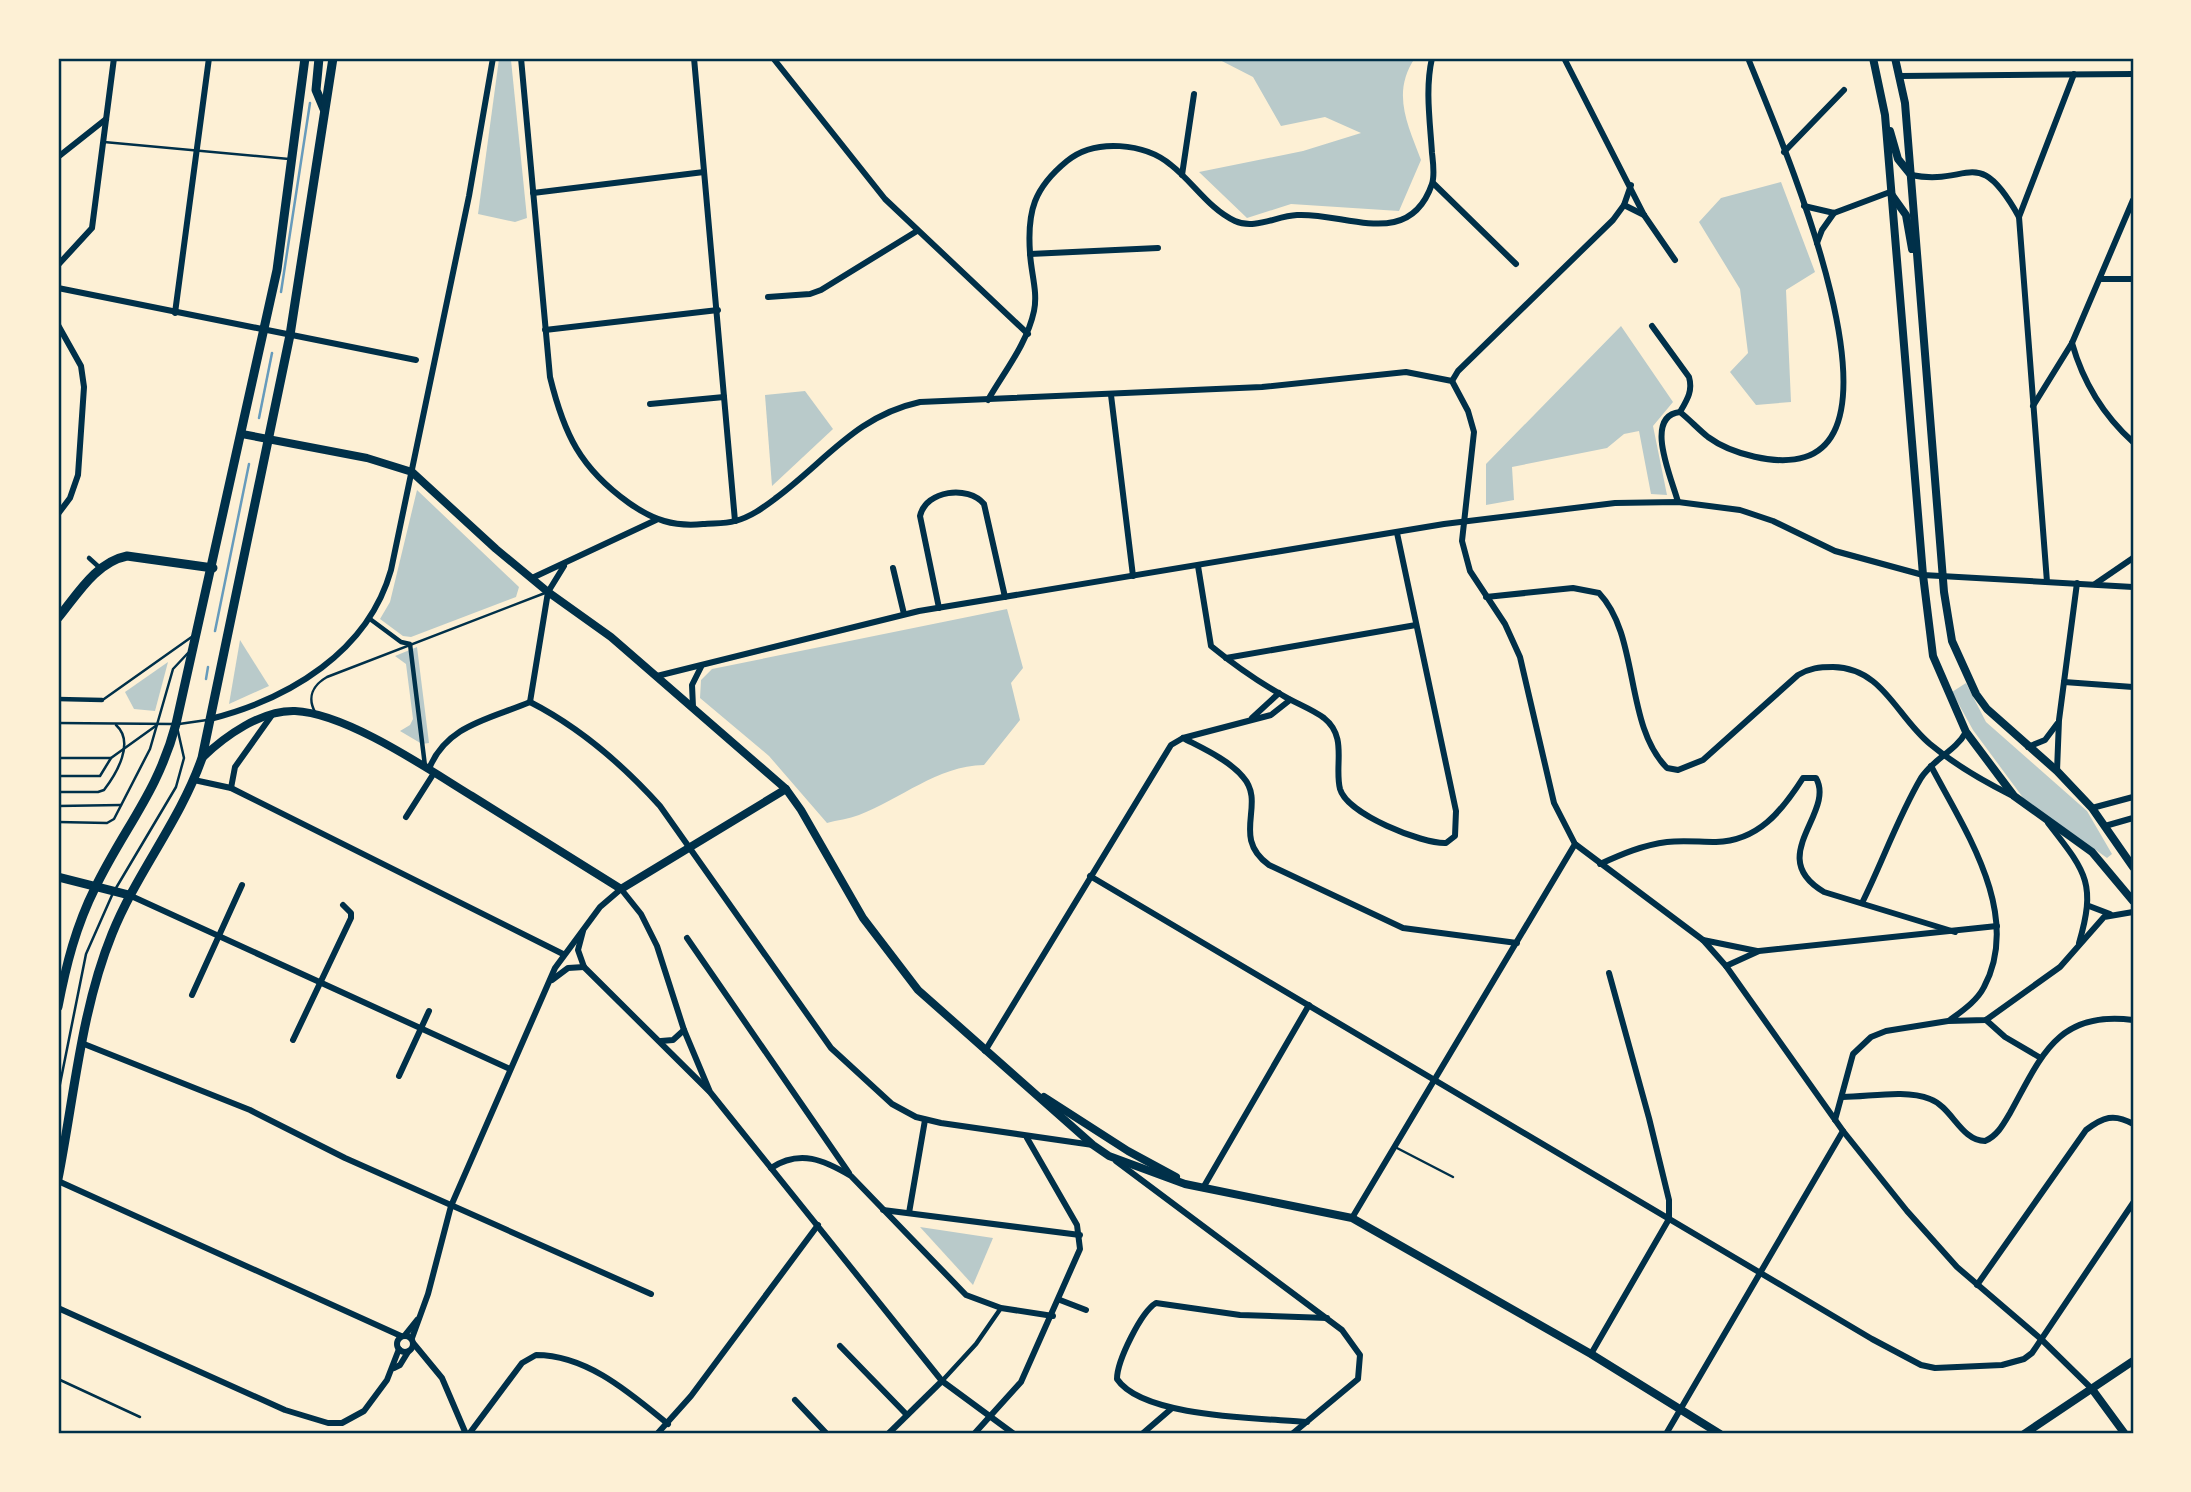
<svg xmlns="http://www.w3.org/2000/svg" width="2191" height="1492" font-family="'Open Sans',sans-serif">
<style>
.green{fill:#b9caca}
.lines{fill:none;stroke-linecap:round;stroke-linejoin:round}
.stream{stroke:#669bbc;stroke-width:2.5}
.service{stroke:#003049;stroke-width:2.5}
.pedestrian{stroke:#003049;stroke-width:4.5}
.minor{stroke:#003049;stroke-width:6}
.secondary{stroke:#003049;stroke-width:8}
.primary{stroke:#003049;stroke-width:9}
.neatline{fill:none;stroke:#003049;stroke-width:2.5}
</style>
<rect width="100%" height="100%" fill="#fdf0d5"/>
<g class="green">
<path d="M1216,58H1415C1391,93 1408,125 1421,160L1399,211L1291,204L1247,218L1199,172L1303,151L1361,133L1325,117L1281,126L1253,77Z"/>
<path d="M499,59L511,60L527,218L515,222L478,214Z"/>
<path d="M1781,182L1815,272L1786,290L1791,402L1756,405L1730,372L1748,353L1740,289L1699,222L1721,198Z"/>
<path d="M1621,326L1673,402L1653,426L1667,495L1651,494L1639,431L1624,434L1607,448L1512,467L1514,500L1486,505V464Z"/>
<path d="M805,391L833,429L772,486L765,395Z"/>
<path d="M417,490L519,587L516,597L411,637L403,636L380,619L390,602Z"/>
<path d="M1007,609L1023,668L1011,683L1020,720L984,765C937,766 901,799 859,815C849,819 837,820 827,823L769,756L700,698L701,680L712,669Z"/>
<path d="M240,640L269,686L229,704Z"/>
<path d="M417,647L429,743L422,744L400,731L410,725L413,719L406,664L395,656Z"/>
<path d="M168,662L155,711L134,709L125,692Z"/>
<path d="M1966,683L1986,722L2087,811L2112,854L2107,858L2024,799L1973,730L1952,692Z"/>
<path d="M920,1227L993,1238L973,1285Z"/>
</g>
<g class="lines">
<g class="stream">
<path d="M281,292L310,103"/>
<path d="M259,418L272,353"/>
<path d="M215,631L249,464"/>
<path d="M206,679L208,667"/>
</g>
<g class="service">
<path d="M104,142L289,159"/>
<path d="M104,699L193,636"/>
<path d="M315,712C307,697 313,685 327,677L545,593"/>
<path d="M58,723L172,724"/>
<path d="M179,724L207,720"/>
<path d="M58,758H111"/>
<path d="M58,776H100L111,758L157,725"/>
<path d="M58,792H98L104,790C117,773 135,742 116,725"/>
<path d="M58,806L121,805"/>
<path d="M58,822L107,823L114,819L150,749L173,669L188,653"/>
<path d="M116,888L176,787L184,758L177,727"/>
<path d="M58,1094L86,954L113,893"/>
<path d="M1395,1147L1453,1177"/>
<path d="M58,1379L140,1417"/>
</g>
<g class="pedestrian">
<path d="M89,558L100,568"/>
<path d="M370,619L401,642L410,644L425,766"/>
<path d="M58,699L102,700"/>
<path d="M942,1381L976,1344L1001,1308"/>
</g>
<g class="minor">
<path d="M521,58L550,377C564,434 580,468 629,503C653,520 674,527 703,524C713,523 725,524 735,521C751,517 764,507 776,498C826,461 856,416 920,402L1262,387L1406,372L1452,381L1468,411L1474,432L1462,541L1470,571L1505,624L1520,657L1554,803L1575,844L1703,940L1726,966L1843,1131L1907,1211L1957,1267L2041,1339L2092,1389"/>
<path d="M694,58L735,521"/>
<path d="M773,58L885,199L1028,334"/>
<path d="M1564,58L1644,215L1675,260"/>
<path d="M1900,76L2133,74"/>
<path d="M1784,152L1844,90"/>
<path d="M58,157L106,119"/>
<path d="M1182,175L1194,94"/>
<path d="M1911,175C1970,187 1977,142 2019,217L2047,582"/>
<path d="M1433,183L1516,264"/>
<path d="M533,193L704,172"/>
<path d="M1624,205L1644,215"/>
<path d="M1804,206L1834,213L1890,192"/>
<path d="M2019,217L2074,74"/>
<path d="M1817,243L1822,230L1834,213"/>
<path d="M1030,254L1158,248"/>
<path d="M58,265L92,228L114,58"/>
<path d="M2101,279H2133"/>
<path d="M58,288L416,360"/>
<path d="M768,297L810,294L821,290L917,231"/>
<path d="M175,313L209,58"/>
<path d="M58,325L81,366L84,387L78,475L70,498L58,514"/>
<path d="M1652,326L1689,377C1693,391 1687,400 1680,412"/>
<path d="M545,330L718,310"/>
<path d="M2072,343C2083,382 2103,415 2133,442"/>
<path d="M1452,381L1458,371L1613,220L1624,205L1631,185"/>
<path d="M1111,395L1133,576"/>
<path d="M988,400C1004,372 1027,344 1034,311C1038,292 1031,273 1030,253C1027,211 1034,188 1067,161C1095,138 1145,143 1171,165C1193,182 1209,209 1235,221C1255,230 1276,216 1297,215C1345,212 1409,251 1432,184C1435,175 1433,162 1432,153C1430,121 1425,89 1432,58"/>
<path d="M650,404L724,397"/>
<path d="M2033,406L2072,343L2133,200"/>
<path d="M1678,502C1672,479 1643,416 1680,412C1690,420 1698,429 1708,437C1731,454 1777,466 1805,457C1908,424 1774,124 1748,58"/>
<path d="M1198,566L1211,646C1233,664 1257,681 1282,695C1295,703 1312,709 1324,718C1348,737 1334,765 1340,789C1347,814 1422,844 1446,843L1455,836L1456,811L1397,533"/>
<path d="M893,568L904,614"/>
<path d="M532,578L656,520"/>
<path d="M2095,584L2133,558"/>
<path d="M1486,597L1573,588L1599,593C1640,636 1624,725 1667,768L1678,770L1703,760L1798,675C1810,668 1819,667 1833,667C1883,668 1896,716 1930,744C1954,764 1983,781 2011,795"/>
<path d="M939,608L920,516C926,490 968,485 984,504L1005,597"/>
<path d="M1226,658L1416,625"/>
<path d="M657,676L919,611L1444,524L1615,503L1678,502L1740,510L1773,521L1835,551L1923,575L2133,587"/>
<path d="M2064,682L2133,687"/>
<path d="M530,702C579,727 623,765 660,806L831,1048L892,1104L916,1117L941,1123L1093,1145"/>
<path d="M530,702L548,592L564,566"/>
<path d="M693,707L692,685L701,667"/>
<path d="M1252,718L1279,693"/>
<path d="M210,719C289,699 368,652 391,570L469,196L493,58"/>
<path d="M1183,738C1202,748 1229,760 1243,777C1267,804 1230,837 1269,865L1403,928L1517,943"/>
<path d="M2028,747L2045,740L2057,724"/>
<path d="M1931,766C1964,829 2023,914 1984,987C1977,1001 1962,1011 1950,1020"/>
<path d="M429,769C446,725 490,719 530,702"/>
<path d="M2057,771L2059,720L2077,583"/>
<path d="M194,780L231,788L563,954"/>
<path d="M231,788L235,767L272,715"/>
<path d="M2092,808L2133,797"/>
<path d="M406,817L434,773"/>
<path d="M2048,823C2085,871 2097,882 2079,943"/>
<path d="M2105,826L2133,818"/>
<path d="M1600,864C1622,854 1643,845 1667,842C1683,840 1699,842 1716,842C1758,841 1782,811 1803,778H1816C1836,813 1764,857 1824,892L1955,932"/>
<path d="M1090,876L1872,1339L1921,1365L1935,1368L2002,1365L2024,1359L2032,1353L2133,1203"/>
<path d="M129,895L510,1069"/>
<path d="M1862,903C1882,863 1898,817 1921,778C1934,758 1955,752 1966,732"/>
<path d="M2089,906L2110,914"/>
<path d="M583,931L578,950L584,967L709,1091"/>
<path d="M687,938L849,1173"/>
<path d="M1703,940L1757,951"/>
<path d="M1726,966L1759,951L1997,926"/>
<path d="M552,980L568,968L584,967"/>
<path d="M192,995L242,885"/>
<path d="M1986,1020L2005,1037L2039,1057"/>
<path d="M293,1040L351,918V913L343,905"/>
<path d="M661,1041L673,1040L684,1030"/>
<path d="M84,1044L250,1110L345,1158L651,1294"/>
<path d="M985,1051L1171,745L1183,738L1271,715L1290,700"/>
<path d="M399,1076L429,1011"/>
<path d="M1843,1097C1869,1097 1905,1089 1930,1099C1952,1107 1961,1141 1985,1141C1997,1136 2003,1125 2010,1113C2041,1057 2057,1010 2133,1020"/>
<path d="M1835,1120L1853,1054L1871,1037L1886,1031L1948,1021L1986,1020L2060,967L2104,917L2133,912"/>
<path d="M1116,1161L1342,1330L1360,1355L1358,1379L1292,1434"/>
<path d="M771,1168C800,1149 824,1160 851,1176L966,1295L1001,1308L1053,1316"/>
<path d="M58,1181L401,1336"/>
<path d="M1203,1188L1309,1005"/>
<path d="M883,1210L1080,1235"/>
<path d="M909,1213L925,1120"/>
<path d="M1352,1218L1575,844"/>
<path d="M1977,1285L2086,1130C2103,1117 2114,1113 2133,1124"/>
<path d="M1060,1300L1086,1310"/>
<path d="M58,1308L285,1410L328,1423H342L364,1411L387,1380L399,1349"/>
<path d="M405,1335L417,1320"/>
<circle cx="405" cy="1344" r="8"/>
<path d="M412,1338L428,1294L451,1206L555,968L600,907L621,889L641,914L657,946L684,1030L710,1092L942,1381L1014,1434"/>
<path d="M414,1344L442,1378L466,1434"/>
<path d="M840,1346L907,1415"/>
<path d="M1591,1354L1669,1219V1200L1649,1118L1609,973"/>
<path d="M394,1368L400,1365L408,1352"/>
<path d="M795,1400L827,1434"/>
<path d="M1307,1422C1262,1418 1143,1418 1117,1379C1117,1361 1141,1312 1156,1303L1240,1315L1327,1318"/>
<path d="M469,1434L522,1363L536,1355C587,1355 630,1393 668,1424"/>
<path d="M657,1434L691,1396L818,1225"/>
<path d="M888,1434L942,1381"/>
<path d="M974,1434L1021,1382L1080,1249L1077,1225L1027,1138"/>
<path d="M1142,1434L1171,1409"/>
<path d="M1666,1434L1843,1131"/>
</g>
<g class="secondary">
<path d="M1873,58L1885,115L1923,575L1933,656L1966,732L2014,796L2092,852L2133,901"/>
<path d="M1895,58L1905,103L1944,592L1952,641L1976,694L1987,709L2057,771L2092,808L2133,867"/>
<path d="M1890,131L1898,159L1911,175"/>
<path d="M1891,194L1906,215L1912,249"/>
<path d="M242,434L367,458L412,472L496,549L548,592L611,637L786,789L801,810L863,918L918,990L1093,1145L1109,1156L1185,1184L1352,1218L1591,1354L1720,1434"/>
<path d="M202,758C225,736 261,710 295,711C346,713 428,769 472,796C522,827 571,858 621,889L786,789"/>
<path d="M1044,1097L1128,1151L1176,1177"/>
<path d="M2092,1389L2125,1434"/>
<path d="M2024,1434L2133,1361"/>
</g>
<g class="primary">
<path d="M319,58L316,90L324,109"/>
<path d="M58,618C77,595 96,562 127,556L213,568"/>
<path d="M58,877L129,895"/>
<path d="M58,1007C66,965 76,926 95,888C124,828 158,792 176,724L277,270L305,58"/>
<path d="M58,1179C74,1098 81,1010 112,934C137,872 180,821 202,758L290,335L333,58"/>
</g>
</g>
<rect width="2191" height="1492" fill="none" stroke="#fdf0d5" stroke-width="119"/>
<rect x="60" y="60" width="2072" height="1372" class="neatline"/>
</svg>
